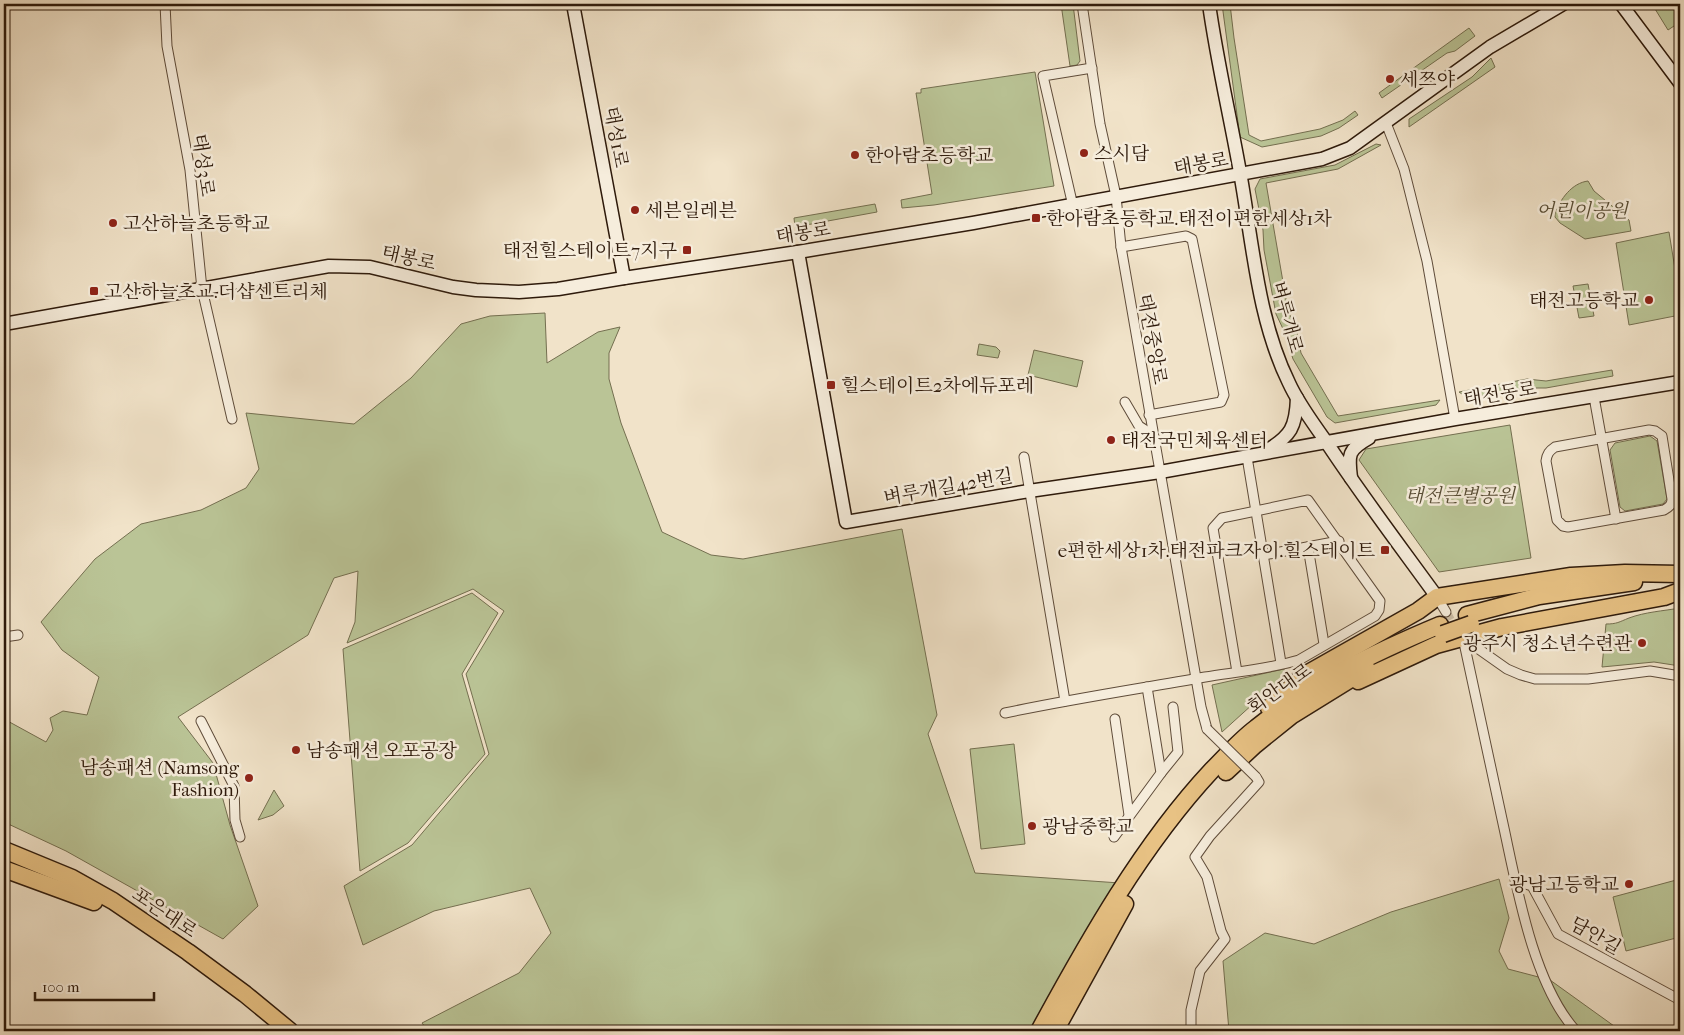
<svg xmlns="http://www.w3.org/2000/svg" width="1684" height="1035" font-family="'IM FELL French Canon','Noto Serif KR',serif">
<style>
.green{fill:#bac496;stroke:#746f50}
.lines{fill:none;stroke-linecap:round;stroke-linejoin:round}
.street-tunnel{stroke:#cabba3;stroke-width:9;stroke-dasharray:9 4.5;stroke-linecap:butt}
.street-casing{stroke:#5f4c3a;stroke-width:11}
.secondary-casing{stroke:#2e1a0b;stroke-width:15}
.highway-casing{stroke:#2e1a0b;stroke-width:19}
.street{stroke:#f6eddc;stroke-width:9}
.secondary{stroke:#f6eddc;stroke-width:12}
.highway{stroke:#e8c284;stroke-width:16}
.street-bridge-casing{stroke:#5f4c3a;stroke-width:11;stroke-linecap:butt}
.highway-bridge-casing{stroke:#2e1a0b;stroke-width:19;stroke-linecap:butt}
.street-bridge{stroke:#f6eddc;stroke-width:9}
.highway-bridge{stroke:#e8c284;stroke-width:16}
.poi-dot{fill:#8f2418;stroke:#f6eddc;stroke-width:2}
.labels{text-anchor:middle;stroke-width:5;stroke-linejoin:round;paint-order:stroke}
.poi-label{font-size:19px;fill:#2e1a0b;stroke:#f6eddc;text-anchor:start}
.street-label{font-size:19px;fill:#2e1a0b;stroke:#f6eddc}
.park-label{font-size:19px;font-style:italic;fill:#584d35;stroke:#f6eddc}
</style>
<rect width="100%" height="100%" fill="#f1e3c9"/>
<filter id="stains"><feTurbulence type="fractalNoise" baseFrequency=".004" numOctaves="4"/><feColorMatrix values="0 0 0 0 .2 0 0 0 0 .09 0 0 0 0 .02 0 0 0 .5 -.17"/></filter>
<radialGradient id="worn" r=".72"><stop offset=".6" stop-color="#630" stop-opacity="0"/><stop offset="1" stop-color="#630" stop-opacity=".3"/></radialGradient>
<g class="green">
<path d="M1061,4H1073L1080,61L1077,65L1070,66Z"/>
<path d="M1222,4H1230L1234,38L1249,135L1261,141L1320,129L1343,120L1355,111L1358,115L1339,128L1321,136L1262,147L1240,137Z"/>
<path d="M1652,4H1671L1680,19V22L1668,30Z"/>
<path d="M1469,28L1475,36L1455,51L1447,53L1382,98L1379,93Z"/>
<path d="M1491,58L1495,67L1409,127V119L1472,77Z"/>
<path d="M1035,72L1054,186L934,205L902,208L901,200L932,194L916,93H921V89Z"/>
<path d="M1376,144L1381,145L1338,169L1266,183L1288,311L1296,328L1301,353L1338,416L1440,400L1436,405L1335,423L1327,417L1293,359L1284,331L1276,314L1264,250L1263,230L1255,189L1260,179L1335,165Z"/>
<path d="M1588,181L1594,191L1629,220L1631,231L1585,239L1560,223L1555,217V214C1560,199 1572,183 1588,181Z"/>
<path d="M875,204L877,212L795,227L794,218Z"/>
<path d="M1669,232L1680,300V315L1629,325L1616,243Z"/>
<path d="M1588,284L1594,316L1579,318L1573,286Z"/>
<path d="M545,313L547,363L598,332L620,327L609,353V379L621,423L662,532L711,555L743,559L902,529L937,715L928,734L975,873L1120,883L1032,1031H428L422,1023L519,973L551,933L530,888L434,911L363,945L344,886L412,845L489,754L466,674L504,611L473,589L347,643L355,622L358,571L334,578L308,635L178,717L213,763L230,825L258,906L223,939L66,851L4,822V719L46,742L53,730L50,718L63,711L87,715L99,677L62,650L41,622L95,559L141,524L201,510L246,488L259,469L246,413L354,424L411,378L461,324L490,316Z"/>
<path d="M979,344L996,347L1000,351L998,358L977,355Z"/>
<path d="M1034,350L1083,361L1077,387L1028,375Z"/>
<path d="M1612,370L1613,376L1546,388H1527L1468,398L1459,392L1527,379L1546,381Z"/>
<path d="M1510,425L1531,558L1439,572L1359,460L1366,449Z"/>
<path d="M1650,436L1657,441L1667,499L1663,504L1625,511L1620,507L1610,450L1615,443Z"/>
<path d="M472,593L498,613L462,674L485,754L408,843L360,871L343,649Z"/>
<path d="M1680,608V666L1654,662L1602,667L1606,624C1617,624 1619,622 1629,618C1645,612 1663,611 1680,608Z"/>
<path d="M1284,669L1285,675L1222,732L1212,685Z"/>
<path d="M1014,744L1025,844L981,849L970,749Z"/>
<path d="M274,790L284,806L273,815L258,820Z"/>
<path d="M1499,879L1509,918L1499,951L1508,969L1550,980L1621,1031H1229L1223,961L1265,933L1314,944L1391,912Z"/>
<path d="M1680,879V937L1626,951L1613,897Z"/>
</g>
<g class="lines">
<path class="street-tunnel" d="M1446,612L1457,632"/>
<defs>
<g id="street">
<path d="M165,4L167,46L190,170L202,289L232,419"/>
<path d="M1082,4L1100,124L1116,196L1121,247L1201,707L1207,729"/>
<path d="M1386,123L1404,169L1427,261L1455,419"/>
<path d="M1073,206L1043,76L1092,68"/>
<path d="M1121,247L1186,236L1192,239L1224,395L1221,402L1149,415"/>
<path d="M1594,397L1616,519"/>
<path d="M1125,402L1139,426L1153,435"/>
<path d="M1649,430L1655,431L1662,436L1672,499C1672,505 1669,507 1664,510L1568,527L1563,526L1557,520L1546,461C1547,454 1549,451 1555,447Z"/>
<path d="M1024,457L1065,701"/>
<path d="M1247,457L1281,663"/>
<path d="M1308,547L1324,644"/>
<path d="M1264,555L1339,541"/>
<path d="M1437,597L1446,612"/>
<path d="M4,637L18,635"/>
<path d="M1463,638C1476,698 1489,758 1502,819C1516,882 1532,983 1576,1031"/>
<path d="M1463,638L1507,669L1521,675L1535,679H1588L1650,671L1680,676"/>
<path d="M1005,713C1071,699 1138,689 1205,677C1236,672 1269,669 1299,660L1375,616L1379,610L1380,601L1308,500L1222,518L1213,528L1237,672"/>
<path d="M1115,719L1129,815"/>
<path d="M201,721L234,786L235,820L240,837"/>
<path d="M1161,773L1178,752L1173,707"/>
<path d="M1114,837L1161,773L1147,687"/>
<path d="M1516,881L1532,886L1558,934L1680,1000"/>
<path d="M1191,1031V1010L1200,971L1225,939L1221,931L1207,877L1195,857L1210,836L1259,782L1256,777"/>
</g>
<g id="secondary">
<path d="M573,4L624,278"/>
<path d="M1209,4C1217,62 1231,120 1241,178C1253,246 1258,320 1289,383C1299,405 1314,424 1327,443C1362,496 1400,546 1437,597"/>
<path d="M1621,4L1680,83"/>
<path d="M798,252L846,522L1029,491L1160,472L1455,419L1680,382"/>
<path d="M4,324L329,266L370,267L453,287L476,290L519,292L558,289L624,278L798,252L973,223L1322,159L1350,148L1490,47L1563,4"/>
<path d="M1266,451C1291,436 1296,427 1297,398"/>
<path d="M1351,478C1348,454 1348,450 1369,438"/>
</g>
<g id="highway">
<path d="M1467,615L1539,596L1634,582"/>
<path d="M1358,681L1436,645L1502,627L1664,597L1680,591"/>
<path d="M1269,708L1303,676L1418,611L1437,597L1571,576L1625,573L1680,574"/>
<path d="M1226,772L1255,745L1291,716L1367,669"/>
<path d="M4,850L72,878L113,901L188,952L245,994L290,1031"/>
<path d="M4,869L94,902"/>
<path d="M1039,1031C1088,941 1142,845 1212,770C1226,756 1240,740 1256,728C1313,682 1373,653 1440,625"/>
<path d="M1055,1031L1125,904"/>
</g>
</defs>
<use href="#street" class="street-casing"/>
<use href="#secondary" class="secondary-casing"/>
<use href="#highway" class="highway-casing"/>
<use href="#street" class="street"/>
<use href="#secondary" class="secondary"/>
<use href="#highway" class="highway"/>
<defs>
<path id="street-bridge" d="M1207,729L1256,777"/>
<path id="highway-bridge" d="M1443,634L1471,624"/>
</defs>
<use href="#street-bridge" class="street-bridge-casing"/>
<use href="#highway-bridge" class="highway-bridge-casing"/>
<use href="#street-bridge" class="street-bridge"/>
<use href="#highway-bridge" class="highway-bridge"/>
</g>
<g class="poi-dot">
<circle cx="1390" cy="79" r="5"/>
<circle cx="1084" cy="153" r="5"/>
<circle cx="855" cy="155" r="5"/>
<circle cx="635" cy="210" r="5"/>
<rect x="1031" y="213" width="10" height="10" rx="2.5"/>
<circle cx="113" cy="223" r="5"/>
<rect x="682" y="245" width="10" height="10" rx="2.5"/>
<rect x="89" y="286" width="10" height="10" rx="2.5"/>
<circle cx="1649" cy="300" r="5"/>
<rect x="826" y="380" width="10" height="10" rx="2.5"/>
<circle cx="1111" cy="440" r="5"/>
<rect x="1380" y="545" width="10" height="10" rx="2.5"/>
<circle cx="1642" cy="643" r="5"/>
<circle cx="296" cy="750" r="5"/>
<circle cx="249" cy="778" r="5"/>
<circle cx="1032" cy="826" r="5"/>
<circle cx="1629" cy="884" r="5"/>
</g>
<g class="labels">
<g class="poi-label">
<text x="1400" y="86">세쯔야</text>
<text x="1094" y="160">스시담</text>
<text x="865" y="162">한아람초등학교</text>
<text x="645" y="217">세븐일레븐</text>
<text x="1046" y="225">한아람초등학교.태전이편한세상1차</text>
<text x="123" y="230">고산하늘초등학교</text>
<text x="677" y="257" text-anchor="end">태전힐스테이트7지구</text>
<text x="104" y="298">고산하늘초교.더샵센트리체</text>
<text x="1639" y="307" text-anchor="end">태전고등학교</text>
<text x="841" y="392">힐스테이트2차에듀포레</text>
<text x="1121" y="447">태전국민체육센터</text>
<text x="1375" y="557" text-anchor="end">e편한세상1차.태전파크자이.힐스테이트</text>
<text x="1632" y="650" text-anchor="end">광주시 청소년수련관</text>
<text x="306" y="757">남송패션 오포공장</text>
<text x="239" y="774" text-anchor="end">남송패션 (Namsong<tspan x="239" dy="22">Fashion)</tspan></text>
<text x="1042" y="833">광남중학교</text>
<text x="1619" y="891" text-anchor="end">광남고등학교</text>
</g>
<g class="street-label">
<text transform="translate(617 137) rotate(80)" y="7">태성1로</text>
<text transform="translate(1201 163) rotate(-10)" y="7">태봉로</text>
<text transform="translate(204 165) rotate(82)" y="7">태성3로</text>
<text transform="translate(803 232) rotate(-9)" y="7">태봉로</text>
<text transform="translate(409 257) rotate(13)" y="7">태봉로</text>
<text transform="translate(1288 317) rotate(75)" y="7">벼루개로</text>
<text transform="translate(1153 339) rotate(80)" y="7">태전중앙로</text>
<text transform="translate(1500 393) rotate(-9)" y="7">태전동로</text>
<text transform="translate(948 486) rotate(-10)" y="7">벼루개길42번길</text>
<text transform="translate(1279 688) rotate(-35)" y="7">회안대로</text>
<text transform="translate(165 912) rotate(34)" y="7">포은대로</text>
<text transform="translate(1596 935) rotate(30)" y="7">담안길</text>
</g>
<g class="park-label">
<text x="1582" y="217">어린이공원</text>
<text x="1460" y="502">태전큰별공원</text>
</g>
</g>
<rect width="1684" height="1035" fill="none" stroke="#f1e3c9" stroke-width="20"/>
<rect x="5" y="5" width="1674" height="1025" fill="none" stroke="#2e1a0b" stroke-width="2.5"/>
<rect x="10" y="10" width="1664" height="1015" fill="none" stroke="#2e1a0b"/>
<path d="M35 992v8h119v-8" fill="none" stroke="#2e1a0b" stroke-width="2.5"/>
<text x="42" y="992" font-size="15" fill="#2e1a0b" stroke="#f6eddc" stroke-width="4" paint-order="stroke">100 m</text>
<rect width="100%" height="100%" filter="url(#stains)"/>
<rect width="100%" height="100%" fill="url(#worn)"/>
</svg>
